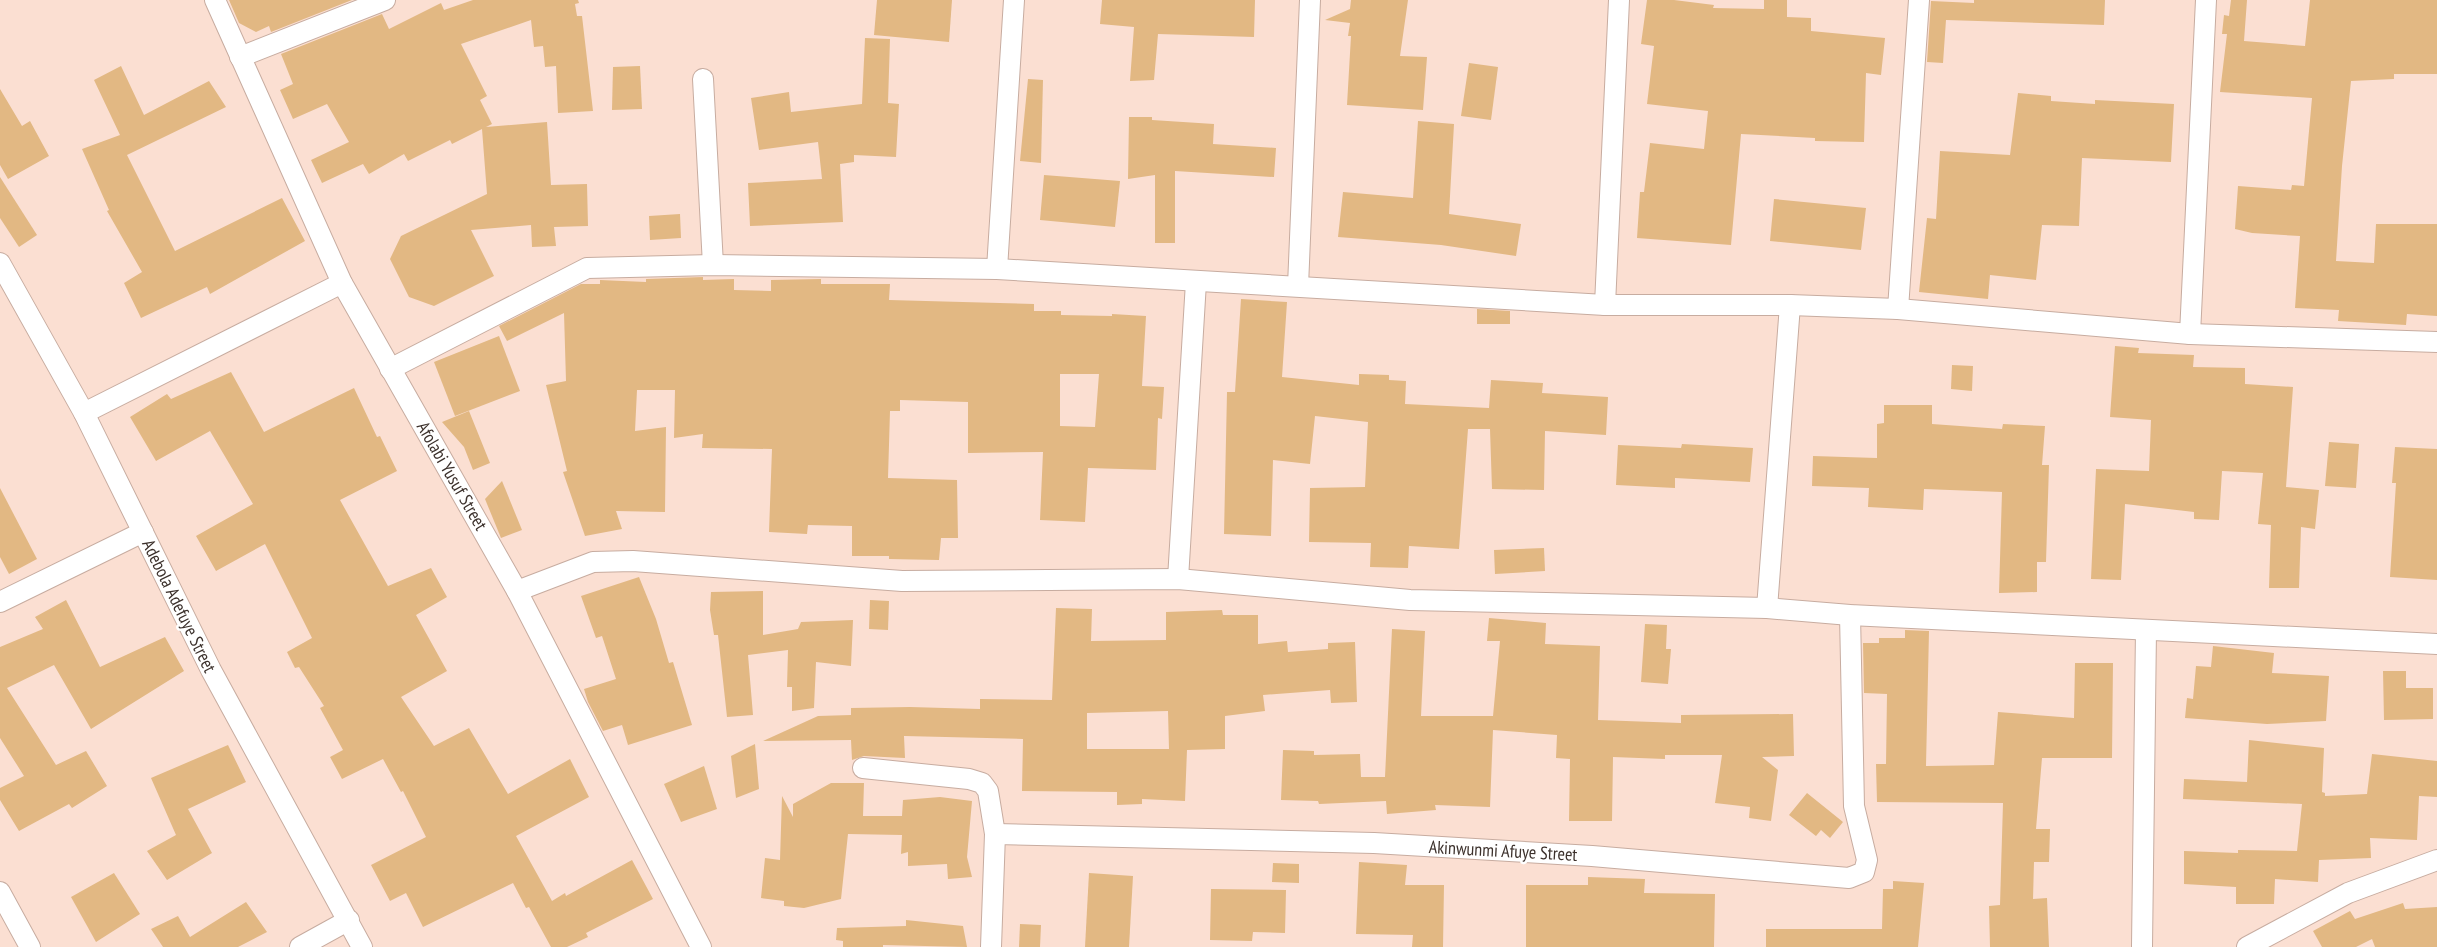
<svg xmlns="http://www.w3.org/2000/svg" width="2437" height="947" font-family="'PT Sans Narrow',sans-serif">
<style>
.building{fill:#e2b883;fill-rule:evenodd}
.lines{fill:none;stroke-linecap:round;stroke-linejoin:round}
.street-casing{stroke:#c7aca0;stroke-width:22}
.street{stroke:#fff;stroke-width:20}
.labels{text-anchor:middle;stroke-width:5;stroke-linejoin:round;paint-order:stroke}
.street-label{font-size:18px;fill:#3c312c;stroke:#fff}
</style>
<rect width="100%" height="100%" fill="#fbdfd2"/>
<g class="building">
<path d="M229,0H352L271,32L269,26L256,32L239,23Z"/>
<path d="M473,0H578L579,3L575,4L577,16H582L593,111L558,113L556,66L545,67L543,46L534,47L531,20L461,44L487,96L480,100L492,124L486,127L547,122L551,185L587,184L588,226L554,227L556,246L532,247L531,225L471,230L494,276L434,306L409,297L390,259L401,236L487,194L482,129L452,144L450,140L408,161L404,154L369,174L363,164L322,183L311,160L349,142L327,104L293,119L280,90L293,84L281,54L382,14L389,29L441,3L444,10Z"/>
<path d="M877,0H952L949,42L874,35Z"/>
<path d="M1102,0H1255L1254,37L1158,34L1154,80L1130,81L1134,27L1100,24Z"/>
<path d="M1351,0H1408L1400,56L1427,57L1423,110L1347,105L1351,36H1348L1350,23L1325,20L1350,9Z"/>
<path d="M1647,0H1674L1714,5L1713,8L1764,9V0H1787V17L1811,18V31L1885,38L1881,75L1866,73L1864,142L1815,141V138L1741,134L1731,245L1637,238L1640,192H1644L1650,143L1704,149L1708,111L1647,104L1654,46L1641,44Z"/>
<path d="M1974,0H2105L2104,25L1946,20L1943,63L1927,62L1931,1L1974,3Z"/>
<path d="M2231,0H2247L2244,41L2305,46L2310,0H2437V74H2394V79L2351,81L2342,166L2336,261L2374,263L2376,224H2437V316L2407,314L2406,325L2338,321L2339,310L2295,308L2300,236L2252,233L2235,229L2238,186L2291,190L2292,185L2304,186L2312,98L2220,92L2227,34H2222L2224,15L2229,16Z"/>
<path d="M865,38L890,39L888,103L899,104L896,157L854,155V162L840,164L843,222L750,226L748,183L822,179L818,142L759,150L751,98L789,92L791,112L862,104Z"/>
<path d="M1469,63L1498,67L1491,120L1461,116Z"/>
<path d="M121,66L144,115L209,81L226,107L127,155L175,251L282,198L305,241L210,294L207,287L141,318L124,283L142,272L107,211L109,210L82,149L120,135L94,80Z"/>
<path d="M640,66L642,109L612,110L613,67Z"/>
<path d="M1028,79L1043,80L1041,163L1020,161Z"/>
<path d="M0,89L22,126L30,121L49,156L8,179L0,165Z"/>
<path d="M2018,93L2051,96V101L2095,104V100L2174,104L2171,162L2082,158L2079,226L2042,225L2036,280L1990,275L1988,299L1919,292L1927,218L1936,219L1940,151L2010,155Z"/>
<path d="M1129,117H1152V120L1214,124L1213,144L1276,148L1274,177L1175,171V243H1155V175L1128,179Z"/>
<path d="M1418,121L1454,124L1449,214L1521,224L1516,256L1441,245L1338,237L1343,192L1413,198Z"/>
<path d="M1044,175L1120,181L1115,227L1040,220Z"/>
<path d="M0,177L37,235L19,247L0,218Z"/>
<path d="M1774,199L1866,208L1861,250L1770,241Z"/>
<path d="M680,214L681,238L650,240L649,216Z"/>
<path d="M703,277V280L734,279V290L771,291V280L821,279V284H890L889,300L1034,304V311H1061V315L1112,316V314L1146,316L1142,386L1164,387L1162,419L1158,418L1156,470L1088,468L1085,522L1040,520L1043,452L968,453V402L900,400V411H890L888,478L957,480L958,538H941L939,560L889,559V556H852V526L808,525L807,534L769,532L772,449L702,448L703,434L674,438L675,390H637L635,431L666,427L665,512L616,511L622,529L585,536L563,472L567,471L546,385L566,381L564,313L507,341L499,326L581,284H600V280L646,282V279ZM1060,374H1099L1095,427L1060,426Z"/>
<path d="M1241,299L1287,302L1282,377L1359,385V374L1389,375V380L1406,381L1405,404L1489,408L1491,380L1543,383L1542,393L1608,397L1606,435L1545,431L1544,490L1492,489L1490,429H1468L1459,549L1409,546L1408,568L1370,567L1371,543L1309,542L1310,488L1365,487L1368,422L1315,416L1310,464L1273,460L1271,536L1224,534L1227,392H1235Z"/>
<path d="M1477,309L1510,311V324H1477Z"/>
<path d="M499,336L520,391L455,416L434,362Z"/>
<path d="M2115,346L2139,348L2138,353L2194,355L2193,367L2245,368V384L2293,387L2286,487L2319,490L2315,529L2301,527L2299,588H2269L2271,525L2258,524L2263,473L2222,471L2219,520L2194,519V512L2125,504L2121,580L2091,579L2096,469L2149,471L2151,420L2110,417Z"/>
<path d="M1952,365L1973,366L1972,391L1951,389Z"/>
<path d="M231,372L264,432L354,388L377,437L380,436L397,471L340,500L388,586L431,568L447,597L416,615L447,671L401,697L434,746L469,728L508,794L570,759L589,797L516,836L552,901L565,893L566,896L632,860L653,899L586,933L588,937L567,947H551L529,907L526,908L513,883L423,927L406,893L390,901L371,865L426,837L403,791L401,792L383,759L342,779L330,757L343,750L320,708L324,706L299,667L295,668L287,652L312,638L265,544L216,571L196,536L253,504L210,431L156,461L130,417L167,394L171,399Z"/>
<path d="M1884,405H1932V424L2002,429L2003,424L2045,426L2042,465H2049L2046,562H2037V592L1999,593L2002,492L1924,489L1923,510L1868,507L1869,488L1812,486L1813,456L1877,458V424L1884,423Z"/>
<path d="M469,411L490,463L473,470L464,447L442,422Z"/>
<path d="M2329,442L2359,444L2356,488L2325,486Z"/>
<path d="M1682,444L1753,448L1750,482L1675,478V488L1616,485L1618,445L1681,448Z"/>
<path d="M2395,447L2437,449V580L2390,577L2396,483H2392Z"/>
<path d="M502,481L522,530L501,538L485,499Z"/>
<path d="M0,488L37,559L9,574L0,557Z"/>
<path d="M1544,548L1545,571L1495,574L1494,550Z"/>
<path d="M639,577L656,619L669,663L673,662L692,725L628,745L622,725L603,731L588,702L584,689L616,679L602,636L596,638L581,596Z"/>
<path d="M763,591V635L798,629L801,622L853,620L851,666L816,662L814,708L792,711V687H787L788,650L748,655L753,715L727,717L718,635H714L710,610L711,592Z"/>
<path d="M66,600L100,667L165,637L184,671L91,729L54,665L7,688L56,765L86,751L107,786L72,808L69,804L19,831L0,800V788L24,776L0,738V647L43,629L35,617Z"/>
<path d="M870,600L889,601L888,630L869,629Z"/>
<path d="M1056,608L1092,609L1091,641L1166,640V612L1222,610L1223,615H1258V644L1287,641L1288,652L1328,649V643L1355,642L1357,702L1331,703L1330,690L1263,695L1265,711L1225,716V749L1187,750L1185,801L1142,799V804L1117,805V792L1022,791L1023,739L904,736L905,758L864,756L852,760L851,740L763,741L818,716L851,715V708L910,707L980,709V699L1052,700ZM1168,711L1169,749H1087V713Z"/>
<path d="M1489,618L1546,623L1545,644L1600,646L1598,720L1681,723V715L1793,714L1794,756L1762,757L1778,770L1771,821L1749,818L1750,807L1715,803L1722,755H1665V759L1613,757L1612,821H1569L1570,759L1556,758L1557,735L1493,730L1490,807L1435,805L1436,810L1387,814L1386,801L1319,804L1318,801L1281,800L1283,750L1314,751V755L1360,754L1361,777H1385L1392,629L1425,631L1421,716H1493L1500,641H1487Z"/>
<path d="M1645,624L1667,625L1666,649H1671L1668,684L1641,682Z"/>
<path d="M1905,630L1929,631L1926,766L1994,765L1998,712L2074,718L2075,663H2113L2112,758H2042L2036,829H2050L2049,862H2034L2033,899L2047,898L2049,947H1990L1989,906L2000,905L2003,803L1877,802L1876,764H1886L1887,694L1864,693L1863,643H1879V638H1905Z"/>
<path d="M2213,646L2274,653L2272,673L2329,676L2326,721L2267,724L2185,718L2187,698L2193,699L2196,666L2211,667Z"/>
<path d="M2383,671H2406V688H2433V719L2384,720Z"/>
<path d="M2249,740L2324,748L2322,792L2325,793V796L2367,794L2372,754L2437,761V797L2419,796L2417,840L2370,838L2371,858L2319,860L2318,882L2275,879L2274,904H2236V887L2184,884V851L2238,853V850L2297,851L2302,804L2183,799L2184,779L2247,782Z"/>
<path d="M755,744L759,789L736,798L731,756Z"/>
<path d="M228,745L246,782L188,809L212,853L167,880L147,851L176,835L151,778Z"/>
<path d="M704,766L717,809L681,822L664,784Z"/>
<path d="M831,783H864L863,816H902L903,800L940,797L972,801L967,857L972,877L948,879L947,864L908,866V852L901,854L902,835L848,834L841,899L804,908L784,906V901L761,898L765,858L780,860L782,796L793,817V804Z"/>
<path d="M1807,793L1843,822L1830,838L1821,830L1816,836L1789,815Z"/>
<path d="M1359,862L1407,865L1405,885H1444L1443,947H1412L1413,935L1356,934Z"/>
<path d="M1273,863L1299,864V883L1272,882Z"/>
<path d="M114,873L140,914L96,942L71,897Z"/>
<path d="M1089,873L1133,876L1129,947H1085Z"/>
<path d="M1588,877L1645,879L1644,893L1715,894L1714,947H1526V885H1588Z"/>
<path d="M1893,881L1924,883L1918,947H1766V929H1882L1883,889H1893Z"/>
<path d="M1211,889L1286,890L1285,933L1253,932L1252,941L1210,940Z"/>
<path d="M246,902L267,932L238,947H163L151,929L178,916L190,937Z"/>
<path d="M2403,903L2405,909L2437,907V947H2375L2372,939L2356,947H2322L2313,931L2350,911L2355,919Z"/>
<path d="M906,920L963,926L967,947L883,945V947H843V941L836,940L837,928L906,926Z"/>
<path d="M1020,924L1041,925L1040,947H1019Z"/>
</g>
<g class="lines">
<defs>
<g id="street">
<path d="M215,0L342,283L517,591L701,947"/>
<path d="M240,57L385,0"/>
<path d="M703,79L713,265"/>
<path d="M0,263L84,413L211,670L362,947"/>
<path d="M997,269L1014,0"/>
<path d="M1298,286L1310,0"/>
<path d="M1605,305L1619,0"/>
<path d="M1898,309L1919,0"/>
<path d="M2190,334L2206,0"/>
<path d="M390,369L587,268L713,265L997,269L1605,305H1790L1898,309L2190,334L2437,342"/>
<path d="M84,413L342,283"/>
<path d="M1178,579L1196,282"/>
<path d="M517,591L593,562L633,561L902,581L1178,579L1410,600L1767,608L1850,615L2437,644"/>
<path d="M0,602L143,532"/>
<path d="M1767,608L1790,305"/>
<path d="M863,768L969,779L982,783L988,791L995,834"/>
<path d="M0,892L30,947"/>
<path d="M300,947L349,920"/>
<path d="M991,947L995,834L1374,843L1592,856L1849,878L1864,872L1867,860L1854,806L1850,615"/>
<path d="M2142,947L2146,630"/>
<path d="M2247,947L2348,893L2437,860"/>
</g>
</defs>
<use href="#street" class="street-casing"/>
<use href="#street" class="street"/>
</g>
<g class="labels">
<g class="street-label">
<text transform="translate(452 476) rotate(60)" y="6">Afolabi Yusuf Street</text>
<text transform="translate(179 606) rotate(64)" y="6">Adebola Adefuye Street</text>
<text transform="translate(1503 851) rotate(3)" y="6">Akinwunmi Afuye Street</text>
</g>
</g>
</svg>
